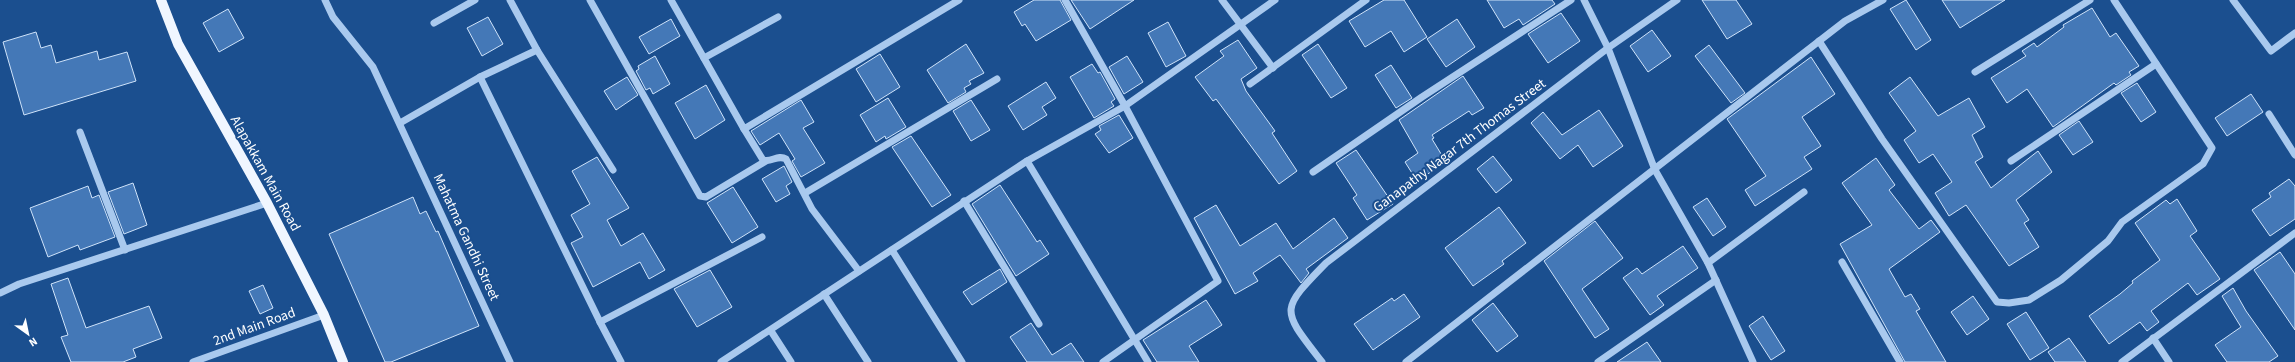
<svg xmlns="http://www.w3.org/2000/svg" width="2295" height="362" font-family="'Source Sans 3',sans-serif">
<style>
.building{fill:#4478b7;stroke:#cfe3fa}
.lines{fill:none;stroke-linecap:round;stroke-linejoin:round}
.minor{stroke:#a9c9ee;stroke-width:7}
.major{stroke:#f0f6ff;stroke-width:10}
.labels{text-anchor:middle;stroke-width:4;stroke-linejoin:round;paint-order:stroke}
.street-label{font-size:14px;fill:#fff;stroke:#1b4f8f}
</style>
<rect width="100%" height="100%" fill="#1b4f8f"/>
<g class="building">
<path d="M1034,0H1060L1071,20L1036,41L1025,24L1022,26L1014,12Z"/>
<path d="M1071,0H1134L1090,29Z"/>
<path d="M1384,0H1404L1427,37L1404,52L1391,31L1365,47L1349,21Z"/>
<path d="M1487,0H1552L1555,4L1523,25L1519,19L1504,28Z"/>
<path d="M1702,0H1736L1752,24L1727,39Z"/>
<path d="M1906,0L1931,40L1916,50L1890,9Z"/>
<path d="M1942,0H2005L1960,28Z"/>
<path d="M2092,8L2110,37L2116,33L2139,66L2129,72L2131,75L2116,85L2114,83L2053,127L2027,89L2007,103L1991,78L2026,56L2022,51L2034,43L2037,47L2064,27L2063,25Z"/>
<path d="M228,9L244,38L219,52L203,23Z"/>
<path d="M1561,13L1580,41L1548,63L1528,34Z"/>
<path d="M488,17L503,44L482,56L467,28Z"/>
<path d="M671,19L680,36L649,54L639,37Z"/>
<path d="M1457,19L1475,47L1446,67L1427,39Z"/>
<path d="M1168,22L1186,56L1166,67L1148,33Z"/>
<path d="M1652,30L1671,56L1648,72L1630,46Z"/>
<path d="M36,32L41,48L51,45L56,63L97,51L99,60L127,52L136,81L24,115L3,42Z"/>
<path d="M1238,40L1257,68L1241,79L1246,91L1275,131L1272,133L1297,171L1279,184L1216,99L1213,101L1195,77L1224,56L1220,51Z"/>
<path d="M966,44L984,73L969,81L971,84L964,88L966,92L948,103L927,70Z"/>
<path d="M1318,44L1347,88L1331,98L1302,55Z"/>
<path d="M1709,45L1745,93L1731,103L1695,56Z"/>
<path d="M880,54L900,87L876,102L856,69Z"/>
<path d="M655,56L670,84L653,94L650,88L646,90L636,71L639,69L638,66Z"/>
<path d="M1127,56L1143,82L1124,94L1109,67Z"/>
<path d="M1811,57L1835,94L1802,117L1821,146L1804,157L1812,169L1755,206L1745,190L1766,176L1727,119Z"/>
<path d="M1092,64L1098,73L1100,72L1115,99L1111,102L1114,106L1094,118L1070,77Z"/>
<path d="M1391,65L1412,98L1396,108L1375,75Z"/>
<path d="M1463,76L1484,108L1472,115L1469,111L1432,135L1434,138L1432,139L1446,162L1417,181L1405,162L1418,153L1399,120Z"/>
<path d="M627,77L638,95L616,110L604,91Z"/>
<path d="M1910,77L1938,116L1969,98L1985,127L1972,135L1983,157L1975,162L1991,188L2038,151L2052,172L2016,200L2029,220L2024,223L2039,247L2009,266L1966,205L1949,216L1935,193L1952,182L1933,154L1919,163L1904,140L1916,131L1889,93Z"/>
<path d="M1046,82L1056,98L1042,107L1047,115L1023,130L1008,106Z"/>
<path d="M2137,83L2156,112L2141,122L2121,93Z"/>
<path d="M706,85L725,120L695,139L675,103Z"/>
<path d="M2251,94L2263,112L2227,136L2215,118Z"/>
<path d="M888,98L906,127L886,139L885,136L876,142L860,115Z"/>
<path d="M801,100L814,122L803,128L825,163L801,177L792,161L795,159L779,133L760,145L751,131Z"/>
<path d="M971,100L990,130L971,141L953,111Z"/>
<path d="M1599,110L1623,146L1593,167L1578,145L1560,159L1531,123L1543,112L1562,135Z"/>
<path d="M1119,115L1133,138L1109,153L1095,134L1101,130L1099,126Z"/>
<path d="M2079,121L2093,142L2073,155L2059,135Z"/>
<path d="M911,136L951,195L932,207L892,147Z"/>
<path d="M1356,150L1393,204L1367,220L1353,198L1357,195L1336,163Z"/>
<path d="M1493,156L1512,180L1496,193L1477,169Z"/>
<path d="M597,157L629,208L607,220L621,246L643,233L665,270L649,279L640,262L593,287L571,243L583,237L571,215L590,204L572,171Z"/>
<path d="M1876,158L1895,185L1889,190L1919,229L1931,220L1940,232L1889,269L1905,297L1911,294L1920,309L1916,311L1946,362H1905L1840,244L1872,225L1842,183Z"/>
<path d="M784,166L792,182L786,186L790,194L776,202L762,179Z"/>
<path d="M2289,179L2295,186V219L2270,236L2252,210L2271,197L2269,193Z"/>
<path d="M133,183L147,225L124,234L108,192Z"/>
<path d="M1000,185L1037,242L1040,240L1049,254L1016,276L972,204Z"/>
<path d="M88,186L92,198L99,195L115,237L80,250L78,245L48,257L30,208Z"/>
<path d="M733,187L758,227L732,243L707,203Z"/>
<path d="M413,197L420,214L426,211L436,232L438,231L479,326L391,362H385L329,234Z"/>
<path d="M1707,198L1726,227L1713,236L1693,207Z"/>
<path d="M2177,199L2197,231L2190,236L2220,279L2197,295L2188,283L2151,311L2159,322L2147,331L2140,322L2109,344L2089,316L2120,294L2133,283L2132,281L2160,260L2135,223L2166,200L2170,204Z"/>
<path d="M1216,205L1240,246L1276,223L1293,249L1334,218L1348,238L1306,269L1309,273L1301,283L1280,255L1253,273L1258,281L1235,294L1194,218Z"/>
<path d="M1499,207L1526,243L1502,261L1504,264L1473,286L1445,248Z"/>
<path d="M1595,221L1623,258L1582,289L1609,329L1595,338L1544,261Z"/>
<path d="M1683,246L1698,268L1657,296L1664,305L1650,315L1623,278L1637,268L1642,274Z"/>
<path d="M2280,252L2295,274V330L2254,270Z"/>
<path d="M1000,269L1007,282L972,305L963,292Z"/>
<path d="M710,270L732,307L697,327L674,289Z"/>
<path d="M68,278L86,328L149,306L162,338L133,349L136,357L123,362H71L61,337L68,335L51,284Z"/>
<path d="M263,285L273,308L260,314L249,291Z"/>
<path d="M2233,288L2246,311L2278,356L2269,362H2227L2215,345L2241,327L2222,296Z"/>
<path d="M1404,294L1420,317L1373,350L1354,324L1392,298L1394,301Z"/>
<path d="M1973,296L1989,319L1967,335L1951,312Z"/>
<path d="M1206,300L1222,325L1189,346L1199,362H1157L1143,340Z"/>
<path d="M1493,303L1518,336L1497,352L1472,320Z"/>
<path d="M2026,312L2049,348L2030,360L2007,324Z"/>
<path d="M1763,316L1785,351L1771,360L1749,326Z"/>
<path d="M1031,323L1052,355L1071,343L1084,362H1027L1010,337Z"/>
<path d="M2069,338L2086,362H2055L2048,352Z"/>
<path d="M1647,342L1661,362H1617Z"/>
</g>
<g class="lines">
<g class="minor">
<path d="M325,0L333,17L373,67L510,362"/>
<path d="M510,0L537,50L613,170"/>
<path d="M590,0L700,196L706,197L766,161"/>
<path d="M671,0L744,129L959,0"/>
<path d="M1065,0L1125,106L1218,281L1103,362"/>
<path d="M1222,0L1273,68"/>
<path d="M1584,0L1608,48L1655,170L1708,263L1753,362"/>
<path d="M2233,0L2271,51L2295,33"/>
<path d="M434,23L475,0"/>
<path d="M1819,41L1882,139L1997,302L2009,303L2029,300L2061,280L2108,241L2122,222L2203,164L2212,148L2114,0"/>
<path d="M704,58L778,17"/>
<path d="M1975,72L2090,0"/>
<path d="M480,77L600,322L621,362"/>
<path d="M1250,84L1366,0"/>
<path d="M2269,114L2295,155"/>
<path d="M400,123L480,77L537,50"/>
<path d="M744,129L763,160C771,163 778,154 786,159L812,209L859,271"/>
<path d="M80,132L125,250"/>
<path d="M1027,161L1148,362"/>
<path d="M2011,161L2156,64"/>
<path d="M1313,172L1422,97L1571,0"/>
<path d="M805,193L997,79"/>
<path d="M964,201L1039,324"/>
<path d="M892,250L962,362"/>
<path d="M1842,262L1900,362"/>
<path d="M1708,263L1804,192"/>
<path d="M0,293L19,284L267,203"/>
<path d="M824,294L868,362"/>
<path d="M600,322L762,237"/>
<path d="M771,331L791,362"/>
<path d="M2153,338L2169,362"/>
<path d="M193,362L324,315"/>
<path d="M721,362L1027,161L1125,106L1275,0"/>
<path d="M1322,362C1281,309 1279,311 1326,263L1608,48L1677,0"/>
<path d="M1406,362L1845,21L1883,0"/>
<path d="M1598,362L1716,280"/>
<path d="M2122,362L2295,233"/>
</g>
<path class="major" d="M161,0L178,44L267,203L324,315L343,362"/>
</g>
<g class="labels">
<g class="street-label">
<text transform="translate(1459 145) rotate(-37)" y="5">Ganapathy Nagar 7th Thomas Street</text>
<text transform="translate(266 173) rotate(61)" y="5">Alapakkam Main Road</text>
<text transform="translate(467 237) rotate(65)" y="5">Mahatma Gandhi Street</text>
<text transform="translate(254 326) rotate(-20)" y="5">2nd Main Road</text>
</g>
</g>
<g transform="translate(28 334) rotate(147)" stroke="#1b4f8f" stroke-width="3" paint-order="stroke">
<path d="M0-3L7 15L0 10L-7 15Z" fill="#ffffff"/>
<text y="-6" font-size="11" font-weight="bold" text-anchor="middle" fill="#ffffff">N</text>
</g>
</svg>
